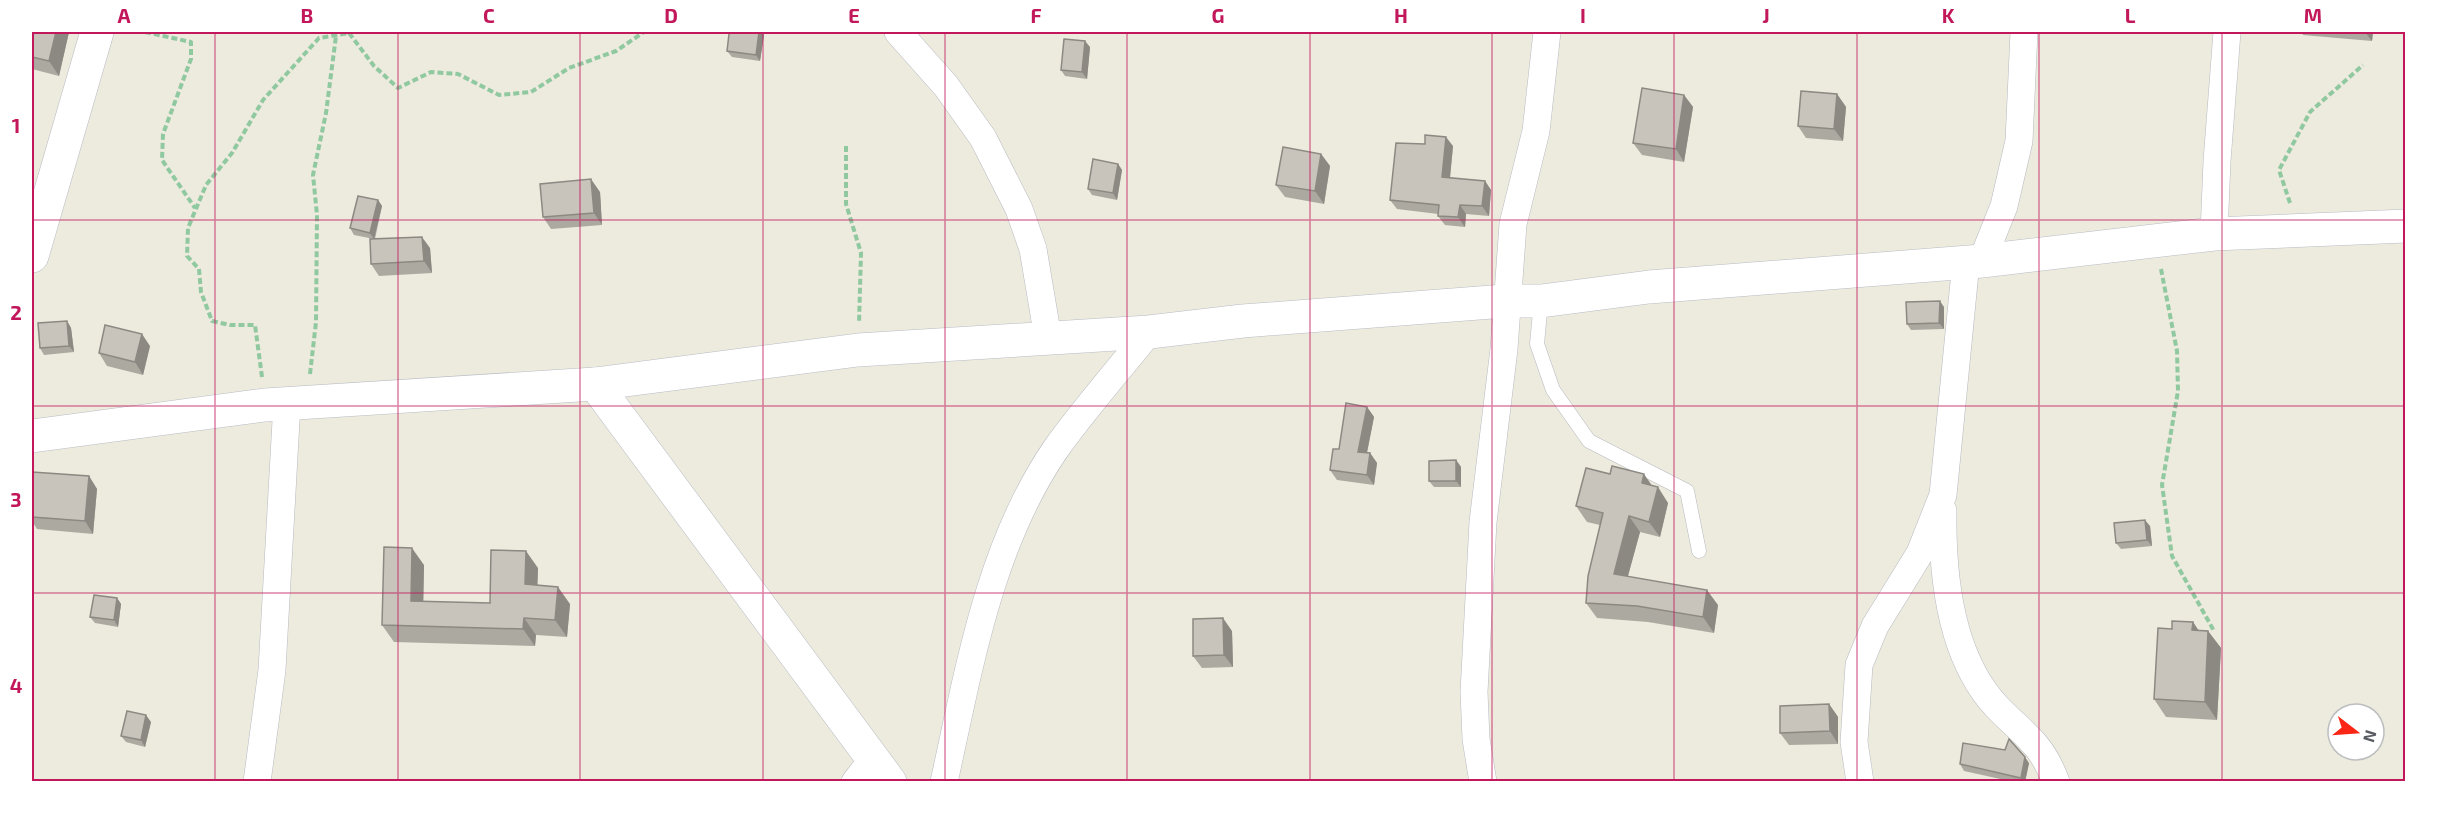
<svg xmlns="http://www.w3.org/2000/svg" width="2437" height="813" font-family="'Exo 2',sans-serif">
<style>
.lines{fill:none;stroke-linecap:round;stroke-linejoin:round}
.lane-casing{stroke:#b7bac0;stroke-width:15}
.street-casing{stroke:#b7bac0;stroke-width:28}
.secondary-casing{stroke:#b8bcc3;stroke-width:34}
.path{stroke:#90c9a0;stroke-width:4;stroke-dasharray:6 3;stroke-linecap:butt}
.lane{stroke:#fff;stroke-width:14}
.street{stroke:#fff;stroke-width:27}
.secondary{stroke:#fff;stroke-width:33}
.wall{fill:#aca9a1}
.shaded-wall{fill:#8c8983}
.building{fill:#c8c4bb;stroke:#8c8983;stroke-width:1.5}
.grid{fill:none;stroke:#c2185b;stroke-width:1.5;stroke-opacity:0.55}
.neatline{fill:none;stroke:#c2185b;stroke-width:2}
.grid-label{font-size:20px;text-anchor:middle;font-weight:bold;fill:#c2185b}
</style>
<rect width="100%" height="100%" fill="#edeade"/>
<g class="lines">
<defs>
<path id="lane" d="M1541,301L1537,344L1553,390L1589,441L1687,491L1699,551"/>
<g id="street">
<path d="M898,32L946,86L983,138L1019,209L1033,249L1048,338"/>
<path d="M2214,234L2217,161L2227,32"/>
<path d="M1982,261L2004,206L2019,141L2024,32"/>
<path d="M1943,511C1942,576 1950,657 1997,707C2024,735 2041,742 2056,782"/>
<path d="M257,782L272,670L287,403"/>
<path d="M855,782L873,759"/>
<path d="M944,782C969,669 989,547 1055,450C1084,409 1118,371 1149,332"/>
<path d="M1483,782L1476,739L1474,692L1483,522L1504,349L1513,224L1536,131L1547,32"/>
<path d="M1860,782L1854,742L1859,665L1875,626L1920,553L1943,495L1966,262"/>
</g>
<g id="secondary">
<path d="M32,256L97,32"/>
<path d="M595,384L890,782"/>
<path d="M32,436L265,405L595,384L858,350L1149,332L1243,321L1505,301H1541L1649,287L1982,261L2214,234L2406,226"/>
</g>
</defs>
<use href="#lane" class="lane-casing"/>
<use href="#street" class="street-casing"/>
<use href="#secondary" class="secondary-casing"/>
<g class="path">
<path d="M145,32L191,42V59L163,134L162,160L195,208"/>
<path d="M846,146V204L861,253L859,323"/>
<path d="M2290,203L2279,170L2310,112L2363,65"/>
<path d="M2161,269L2177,351L2178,391L2162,485L2172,556L2214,631"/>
<path d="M310,374L316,322L317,215L313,175L326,113L336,36"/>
<path d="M262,377L255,325H230L212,321L201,292L199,269L187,256L188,228L206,185L232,153L263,100L319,38L349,33L374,66L398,88L431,72L458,74L499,95L531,92L569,68L616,51L644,32"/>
</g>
<use href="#lane" class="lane"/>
<use href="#street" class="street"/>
<use href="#secondary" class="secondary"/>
</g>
<g class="wall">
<path d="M32,32H69L59,76L32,69Z"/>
<path d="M2301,32H2373L2372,41L2303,35Z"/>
<path d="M764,35L760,61L732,57L727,51Z"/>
<path d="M1090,47L1087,79L1065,76L1061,70Z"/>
<path d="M1837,94L1846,107L1843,141L1806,138L1798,126Z"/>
<path d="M1684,95L1693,107L1684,162L1642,155L1633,143Z"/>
<path d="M1453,146L1450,178L1485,181L1491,190L1489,216L1466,214L1465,227L1445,225L1438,216V214L1397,209L1390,200Z"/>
<path d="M1321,154L1330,166L1324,204L1285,197L1276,185Z"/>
<path d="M1118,164L1122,170L1117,200L1092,195L1088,189Z"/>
<path d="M600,192L602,225L551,229L543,217Z"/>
<path d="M378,200L382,206L375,239L430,248L432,273L379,276L371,264L374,239L354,235L350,228Z"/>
<path d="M1944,307V329L1911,330L1907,324Z"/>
<path d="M67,321L71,328L74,352L44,355L40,348Z"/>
<path d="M150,346L143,375L107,366L99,353Z"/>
<path d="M1367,407L1374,417L1367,453H1370L1377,463L1374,485L1337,480L1330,470L1339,449Z"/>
<path d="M1456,460L1461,467V487H1434L1429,481Z"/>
<path d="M89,476L97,489L93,534L37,529L32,521V481Z"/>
<path d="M1652,486L1668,503L1660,537L1640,532L1628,576L1718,605L1714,633L1648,622L1597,618L1586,603L1600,525L1587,522L1576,506Z"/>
<path d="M2150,526L2152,546L2121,549L2116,543Z"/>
<path d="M424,565L423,602L490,603L538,568L537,585L570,604L567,637L536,635L535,646L394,642L382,625Z"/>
<path d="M117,598L121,604L118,627L95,623L90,617Z"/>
<path d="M2193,622L2198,630L2208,631L2221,648L2217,720L2166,717L2154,699L2172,629Z"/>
<path d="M1232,631L1233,667L1202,668L1193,656Z"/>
<path d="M1829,704L1838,717V744L1789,745L1780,733Z"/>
<path d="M151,722L145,747L126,742L121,736Z"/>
<path d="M2029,763L2025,782H2014L1964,771L1960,764Z"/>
</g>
<g class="shaded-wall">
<path d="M56,32H69L59,76L49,61Z"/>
<path d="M759,32H762L764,35L760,61L756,55Z"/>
<path d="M2365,32H2373L2372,41Z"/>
<path d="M1085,41L1090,47L1087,79L1082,72Z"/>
<path d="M1837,94L1846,107L1843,141L1834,129Z"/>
<path d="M1684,95L1693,107L1684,162L1676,149Z"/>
<path d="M1446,137L1453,146L1449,187L1442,177Z"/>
<path d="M1321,154L1330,166L1324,204L1315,191Z"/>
<path d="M1118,164L1122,170L1117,200L1113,193Z"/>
<path d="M591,179L600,192L602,225L594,213Z"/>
<path d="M1485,181L1491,190L1489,216L1482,206Z"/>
<path d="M378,200L382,206L374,239L370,233Z"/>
<path d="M1460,205L1466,214L1465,227L1458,217Z"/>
<path d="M422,237L430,248L432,273L424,261Z"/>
<path d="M1940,301L1944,307V329L1939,323Z"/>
<path d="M67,321L71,328L74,352L69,346Z"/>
<path d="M142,334L150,346L143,375L135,362Z"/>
<path d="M1367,407L1374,417L1365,462L1358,452Z"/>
<path d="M1370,453L1377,463L1374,485L1367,475Z"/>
<path d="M1456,460L1461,467V487L1456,481Z"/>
<path d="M1644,474L1655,490L1642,483Z"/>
<path d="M89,476L97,489L93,534L85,521Z"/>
<path d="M1658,487L1668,503L1660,537L1649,522Z"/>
<path d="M1629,516L1640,532L1624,590L1614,574Z"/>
<path d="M2145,520L2150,526L2152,546L2147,540Z"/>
<path d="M412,548L424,565L423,619L411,601Z"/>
<path d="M526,551L538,568L537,602L525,584Z"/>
<path d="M558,587L570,604L567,637L555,620Z"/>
<path d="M1707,590L1718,605L1714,633L1703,617Z"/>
<path d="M117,598L121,604L118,627L114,620Z"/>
<path d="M524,618L536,635L535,646L523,629Z"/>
<path d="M1223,618L1232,631L1233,667L1224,655Z"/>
<path d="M2193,622L2205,640L2192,630Z"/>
<path d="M2208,631L2221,648L2217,720L2205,702Z"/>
<path d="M1829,704L1838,717V744L1830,731Z"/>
<path d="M146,715L151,722L145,747L141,740Z"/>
<path d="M2025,757L2029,763L2025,782H2023L2021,778Z"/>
</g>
<g class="building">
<path d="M32,32H56L49,61L32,57Z"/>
<path d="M732,32H759L756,55L727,51L729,34Z"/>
<path d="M1064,39L1085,41L1082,72L1061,70Z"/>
<path d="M1642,88L1684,95L1676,149L1633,143Z"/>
<path d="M1801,91L1837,94L1834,129L1798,126Z"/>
<path d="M1425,135L1446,137L1442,177L1485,181L1482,206L1460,205L1458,217L1438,216L1439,205L1390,200L1396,143L1425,144Z"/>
<path d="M1283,147L1321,154L1315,191L1276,185Z"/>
<path d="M1093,159L1118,164L1113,193L1088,189Z"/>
<path d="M591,179L594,213L543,217L540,184Z"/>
<path d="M358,196L378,200L370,233L350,228Z"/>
<path d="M422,237L424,261L371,264L370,239Z"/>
<path d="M1940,301L1939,323L1907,324L1906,302Z"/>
<path d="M67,321L69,346L40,348L38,323Z"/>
<path d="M105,325L142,334L135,362L99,353Z"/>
<path d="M1346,403L1367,407L1358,452L1370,453L1367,475L1330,470L1333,449H1339Z"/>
<path d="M1456,460V481H1429V461Z"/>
<path d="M1612,466L1644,474L1642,483L1658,487L1649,522L1629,516L1614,574L1707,590L1703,617L1637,606L1586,603L1588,576L1603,513L1576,506L1586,468L1610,474Z"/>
<path d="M32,472L89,476L85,521L32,517Z"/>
<path d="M2145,520L2147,540L2116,543L2114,523Z"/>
<path d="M384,547L412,548L411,601L490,603L491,550L526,551L525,584L558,587L555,620L524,618L523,629L382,625Z"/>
<path d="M94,595L117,598L114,620L90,617Z"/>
<path d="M1223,618L1224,655L1193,656V619Z"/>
<path d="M2172,621L2193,622L2192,630L2208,631L2205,702L2154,699L2158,628L2172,629Z"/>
<path d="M1829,704L1830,731L1780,733V706Z"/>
<path d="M127,711L146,715L141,740L121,736Z"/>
<path d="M2009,739L2025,757L2021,778L1960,764L1963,743L2005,750Z"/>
</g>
<path class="grid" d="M215,32V782M398,32V782M580,32V782M763,32V782M945,32V782M1127,32V782M1310,32V782M1492,32V782M1674,32V782M1857,32V782M2039,32V782M2222,32V782M32,220H2406M32,406H2406M32,593H2406"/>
<rect width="2437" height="813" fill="none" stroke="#ffffff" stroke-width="66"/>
<g transform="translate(2356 732) rotate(107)"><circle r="28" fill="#ffffff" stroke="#bcbec0" stroke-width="1.5"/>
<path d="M0-4.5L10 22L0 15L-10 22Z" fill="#fb2616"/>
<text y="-9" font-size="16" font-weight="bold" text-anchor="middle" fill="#585c62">N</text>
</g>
<rect x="33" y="33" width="2371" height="747" class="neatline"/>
<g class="grid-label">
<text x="124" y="23">A</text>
<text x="307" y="23">B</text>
<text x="489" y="23">C</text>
<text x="671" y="23">D</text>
<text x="854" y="23">E</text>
<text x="1036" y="23">F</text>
<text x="1218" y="23">G</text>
<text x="1401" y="23">H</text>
<text x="1583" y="23">I</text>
<text x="1766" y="23">J</text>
<text x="1948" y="23">K</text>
<text x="2130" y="23">L</text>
<text x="2313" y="23">M</text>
<text x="16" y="133">1</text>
<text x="16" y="320">2</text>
<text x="16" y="507">3</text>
<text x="16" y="693">4</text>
</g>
</svg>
